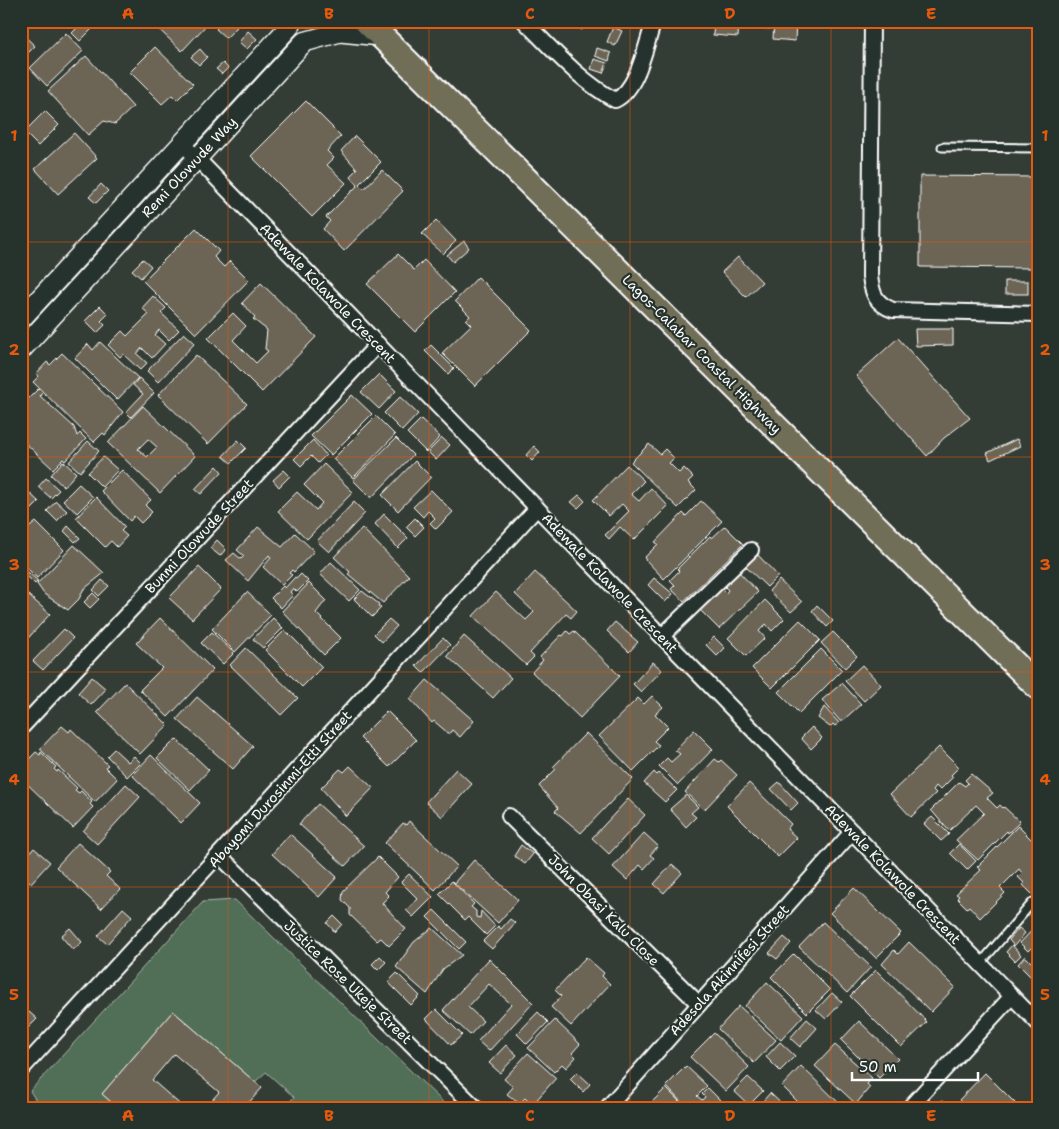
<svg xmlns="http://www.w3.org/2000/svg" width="1059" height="1129" font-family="'Shantell Sans',sans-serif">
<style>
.green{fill:#516e57;stroke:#a8b6ab}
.building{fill:#6c6555;stroke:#fff;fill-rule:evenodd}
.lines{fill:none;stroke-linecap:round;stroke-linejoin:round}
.lane-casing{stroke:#fff;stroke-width:11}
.street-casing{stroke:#fff;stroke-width:18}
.secondary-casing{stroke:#fff;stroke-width:22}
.highway-casing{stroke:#fff;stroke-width:28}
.lane{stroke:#26332d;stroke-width:7}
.street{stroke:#26332d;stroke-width:14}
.secondary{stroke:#26332d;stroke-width:19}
.highway{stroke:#716e59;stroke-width:24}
.grid{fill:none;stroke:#e8590c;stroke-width:1;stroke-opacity:0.55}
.labels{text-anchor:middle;stroke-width:4.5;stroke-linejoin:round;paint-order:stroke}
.street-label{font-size:14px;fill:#fff;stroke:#26332d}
.neatline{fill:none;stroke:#e8590c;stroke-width:2}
.grid-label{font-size:16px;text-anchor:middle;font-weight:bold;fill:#e8590c}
</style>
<rect width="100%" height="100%" fill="#343d35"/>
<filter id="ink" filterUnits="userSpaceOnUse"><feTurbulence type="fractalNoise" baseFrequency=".02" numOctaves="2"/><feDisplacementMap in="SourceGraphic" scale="10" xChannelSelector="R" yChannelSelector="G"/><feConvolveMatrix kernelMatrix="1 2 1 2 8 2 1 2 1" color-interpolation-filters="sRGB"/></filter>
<g filter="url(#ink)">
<path class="green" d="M235,900L449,1108H284L294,1097L266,1072L255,1082L173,1011L102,1094L118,1108H41L30,1091L203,902Z"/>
<g class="building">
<path d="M76,21H100L80,41L72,33L80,25Z"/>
<path d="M150,21H210L182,51Z"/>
<path d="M223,21H231L237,27L226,38L216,29Z"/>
<path d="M568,21H587L582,30Z"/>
<path d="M714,21H739L738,37L713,35Z"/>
<path d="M742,21H770V29L742,27Z"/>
<path d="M774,21H796L795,41L773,39Z"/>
<path d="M613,27L622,31L615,46L607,42Z"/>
<path d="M248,31L257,39L247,49L239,42Z"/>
<path d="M21,33L35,46L21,60Z"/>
<path d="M66,33L83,51L47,86L30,68Z"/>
<path d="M155,47L193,84L177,100L172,95L162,104L130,72Z"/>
<path d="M597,48L611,53L609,61L595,56Z"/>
<path d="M200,49L207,57L199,65L191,57Z"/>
<path d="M86,56L133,107L115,124L104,121L88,135L48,91Z"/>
<path d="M594,59L607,63L603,73L591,69Z"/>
<path d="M223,63L228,68L222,74L216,69Z"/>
<path d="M306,101L341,136L327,151L334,158L327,165L346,183L312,217L251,156Z"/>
<path d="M45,111L59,125L38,146L24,132Z"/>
<path d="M74,133L97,158L58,194L35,169Z"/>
<path d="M355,136L381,162L358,185L350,176L357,169L341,151Z"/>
<path d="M382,170L403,191L344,251L323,229L330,221L326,217L359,184L364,189Z"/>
<path d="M920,176L1036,177L1038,190L1036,268L920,267Z"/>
<path d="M101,184L108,191L96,203L89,197Z"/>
<path d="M436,220L456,241L443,254L422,234Z"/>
<path d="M196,228L219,251L214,257L224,267L230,261L249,280L196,334L143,281Z"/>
<path d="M464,241L469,248L453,262L447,255Z"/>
<path d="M398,254L414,270L424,260L455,292L415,332L367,284Z"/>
<path d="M738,257L762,282L746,297L722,272Z"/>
<path d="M143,259L151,266L141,278L132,270Z"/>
<path d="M478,277L531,330L475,386L442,353L471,325L466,320L470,316L455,301Z"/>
<rect x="1005" y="281" width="23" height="13"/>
<path d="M261,283L316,337L262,392L208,338L233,313L246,326L233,340L256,363L268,351L265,349L267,330L253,319L255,317L242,303Z"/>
<path d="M153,296L166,308L161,313L179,330L169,340L159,330L155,335L165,344L152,358L142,348L137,354L147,363L140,370L123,354L120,357L108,345L122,331L127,336L149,314L142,308Z"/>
<path d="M100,306L108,314L101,321L105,325L97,333L85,321Z"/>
<path d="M915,329H953V345L916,346Z"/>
<path d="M184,333L195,343L158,382L147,371Z"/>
<path d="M898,338L970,418L944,438L927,456L856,376Z"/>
<path d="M100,342L138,378L117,400L75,358L88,344L93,350Z"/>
<path d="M431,345L454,368L448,374L425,351Z"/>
<path d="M62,353L123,412L105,435L103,433L94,442L33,382L39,376L36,374L47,362L50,365Z"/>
<path d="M196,355L247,404L208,444L158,395Z"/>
<path d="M379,374L396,391L379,409L361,392Z"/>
<path d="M139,378L154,393L131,417L126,412L143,394L133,385Z"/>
<path d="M38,389L42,393L40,396L74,427L77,436L80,433L86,439L65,461L63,459L53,469L21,439V406Z"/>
<path d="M352,395L372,414L331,455L311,436Z"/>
<path d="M400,397L418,414L402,431L384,413Z"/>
<path d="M143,406L195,456L160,493L108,443ZM148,439L157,447L147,457L138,449Z"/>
<path d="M376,416L395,435L353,478L333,459Z"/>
<path d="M421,419L440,437L426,452L407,433Z"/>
<path d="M396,438L413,455L371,498L353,480Z"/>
<path d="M442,438L450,445L436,460L428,452Z"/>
<path d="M1017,439L1020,446L990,460L987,453Z"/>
<path d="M238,440L246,448L231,463L223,456Z"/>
<path d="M313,440L326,455L318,463L311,456L301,466L294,459Z"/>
<path d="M88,441L99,451L80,472L69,462Z"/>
<path d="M649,444L660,454L665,449L674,458L669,463L679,473L684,468L693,477L688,482L696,490L678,508L631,462Z"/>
<path d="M534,446L540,452L532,461L526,455Z"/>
<path d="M103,457L118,470L102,487L88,473Z"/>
<path d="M63,461L76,473L64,487L51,475Z"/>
<path d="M415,461L431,477L398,511L382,495Z"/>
<path d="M324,464L353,492L307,539L278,511L297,492L316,510L322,503L304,485Z"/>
<path d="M627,465L644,481L631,494L639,501L651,488L668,506L634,540L620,527L609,539L605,535L629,511L622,504L609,516L593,500Z"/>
<path d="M217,466L222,472L201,494L195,489Z"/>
<path d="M122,470L151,500L145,505L152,512L141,523L134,516L130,521L101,491Z"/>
<path d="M284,470L290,476L279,487L273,480Z"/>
<path d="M46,478L59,490L51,498L38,487Z"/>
<path d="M79,484L93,497L77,513L63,500Z"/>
<path d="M21,485L39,502L21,520Z"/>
<path d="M431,490L453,512L436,529L430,523L435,518L428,511L423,517L413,507Z"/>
<path d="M579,495L585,501L578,508L571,502Z"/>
<path d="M96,497L125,527L121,531L127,536L117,547L111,541L105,547L76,518Z"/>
<path d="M56,501L67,511L57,521L47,511Z"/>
<path d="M701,501L722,521L664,579L644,558L658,544L655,542L683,513L686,516Z"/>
<path d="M354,502L365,513L329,552L317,541Z"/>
<path d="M384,514L408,538L398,548L375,524Z"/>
<path d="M415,518L424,527L415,536L406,527Z"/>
<path d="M36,522L64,550L37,578L21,562V534Z"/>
<path d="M68,526L80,538L75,542L64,531Z"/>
<path d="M725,526L743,544L684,601L671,589L675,585L670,580L679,571L677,569L710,536L712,538Z"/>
<path d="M258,527L282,547L295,533L314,551L294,572L292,570L289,573L292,575L282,585L263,567L271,558L269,555L248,581L226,560L234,553L241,559L244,556L237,550Z"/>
<path d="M362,528L409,576L383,603L348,574L350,572L334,557Z"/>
<path d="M217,540L226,549L220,556L210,548Z"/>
<path d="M74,545L104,573L83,590L79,599L68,610L44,594L37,584Z"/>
<path d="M757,554L778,576L767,587L745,566Z"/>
<path d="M331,562L360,590L349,601L320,574Z"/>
<path d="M21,566L38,581L35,584L21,570Z"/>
<path d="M199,567L221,589L192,619L169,598Z"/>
<path d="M535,572L577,611L571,618L566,614L530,653L534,657L526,665L473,616L496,592L526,620L534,612L515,594Z"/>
<path d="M739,572L758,592L719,629L700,610L722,589L726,593L728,590L724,586Z"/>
<path d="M301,574L308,581L297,592L293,588L290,592L293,595L281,608L271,598L283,586L285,588L295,577L297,578Z"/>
<path d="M654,578L673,594L665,602L648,585Z"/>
<path d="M102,580L109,586L99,596L93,590Z"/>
<path d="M779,580L802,602L791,612L769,591Z"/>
<path d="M309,583L326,600L316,613L341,638L324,655L282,611Z"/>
<path d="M21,589L50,614L21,646Z"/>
<path d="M362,591L379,604L378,606L381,608L372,617L354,599Z"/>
<path d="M247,592L271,615L235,652L212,629Z"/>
<path d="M93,593L99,599L90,608L84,602Z"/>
<path d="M765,600L784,619L772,631L766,624L759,631L765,638L746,656L728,638Z"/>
<path d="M817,605L833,621L827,627L812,611Z"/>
<path d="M160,618L213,670L168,717L140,690L162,668L136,643Z"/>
<path d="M273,618L283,628L263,648L253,639Z"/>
<path d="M389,619L397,626L382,642L374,634Z"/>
<path d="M800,620L820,640L772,688L752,668Z"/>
<path d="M615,622L638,642L629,652L607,631Z"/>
<path d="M64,629L73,638L43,670L33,661Z"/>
<path d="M285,630L322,667L302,687L265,650Z"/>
<path d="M567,631L570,634L574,631L620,676L580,718L532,672L543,660L540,657L561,635L563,636Z"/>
<path d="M212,632L234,653L223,664L201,643Z"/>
<path d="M833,632L857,656L845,668L821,643Z"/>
<path d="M464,636L511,678L493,698L447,656Z"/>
<path d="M714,637L725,648L717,656L706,645Z"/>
<path d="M443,638L450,645L423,673L416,666Z"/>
<path d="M246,648L298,698L281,715L230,665Z"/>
<path d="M821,649L842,670L799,713L778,692Z"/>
<path d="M653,662L662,670L641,692L633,684Z"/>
<path d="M862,665L881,685L864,701L845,681Z"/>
<path d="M92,677L106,689L91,705L78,693Z"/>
<path d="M427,680L474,721L460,737L452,730L449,734L434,721L432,723L410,699Z"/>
<path d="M125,683L168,725L140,754L97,712Z"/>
<path d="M842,683L861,704L841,722L822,700Z"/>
<path d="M652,696L663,707L655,714L668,727L654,741L659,745L633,771L599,736L638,698L644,704Z"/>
<path d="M197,697L253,746L233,769L177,719Z"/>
<path d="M824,707L839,723L835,726L833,724L830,727L818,718Z"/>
<path d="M387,711L416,740L389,767L360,738Z"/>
<path d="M62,726L69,732L71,729L108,765L105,767L117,779L95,802L40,749Z"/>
<path d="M812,727L822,738L811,749L801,738Z"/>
<path d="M694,730L713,749L678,785L659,766L667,758L671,762L680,754L675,750Z"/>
<path d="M586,733L633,779L581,833L555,811L558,808L539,786L556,769L553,767Z"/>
<path d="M176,739L209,770L190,790L157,758Z"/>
<path d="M939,747L959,767L951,775L953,777L940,790L936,786L933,790L936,793L911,817L890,794Z"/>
<path d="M114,749L128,762L134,756L141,763L127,777L107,756Z"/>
<path d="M36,752L40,755L41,752L56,767L54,769L57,772L58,770L77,788L75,790L79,793L81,791L92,802L90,804L93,807L73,828L21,778V767Z"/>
<path d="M151,755L200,803L181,823L132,775Z"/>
<path d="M715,759L719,762L721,760L737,775L704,810L685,792Z"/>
<path d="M350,766L373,788L346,816L321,788L340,769L344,772Z"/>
<path d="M456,769L472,784L442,817L426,802Z"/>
<path d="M654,772L657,775L659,773L677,790L665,802L644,783Z"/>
<path d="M971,774L993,793L987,798L997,808L1000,805L1003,808L1004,807L1020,822L1008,833L1007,831L978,860L956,840L984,813L976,805L949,831L931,810L959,782L965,786L968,783L965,780Z"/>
<path d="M779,782L798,803L791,810L771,789Z"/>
<path d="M749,783L791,824L787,829L797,838L778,857L727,806Z"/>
<path d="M126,784L140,797L97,844L83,831Z"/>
<path d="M686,795L698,807L691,813L696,817L686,827L670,809Z"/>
<path d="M628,799L645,815L609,854L592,838Z"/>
<path d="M318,804L364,846L345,866L299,824Z"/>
<path d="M932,817L949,834L941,841L924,824Z"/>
<path d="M409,821L457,866L435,890L385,843L403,823L406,825Z"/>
<path d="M1018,826L1038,846V896L1035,897L1023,885L1024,883L1018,877L1022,873L1019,869L1000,888L1005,893L980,918L969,906L967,908L957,898L959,896L956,894L981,870L977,867Z"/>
<path d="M644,833L658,846L650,855L654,858L644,869L640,865L627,880L613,867Z"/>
<path d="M290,834L337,877L319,897L272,854Z"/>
<path d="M78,843L110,872L106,876L120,889L101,909L56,867Z"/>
<path d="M959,844L976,861L967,870L950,853Z"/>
<path d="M521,845L533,854L525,864L514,856Z"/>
<path d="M34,848L50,862L31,883L21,874V862Z"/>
<path d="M378,857L398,877L385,892L389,896L382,903L406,929L389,946L381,938L377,941L350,915V908L342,900L343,891Z"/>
<path d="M474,860L518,900L498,923L454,883Z"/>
<path d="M672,864L682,873L664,893L654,884Z"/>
<path d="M409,874L433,897L413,917L406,910L418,899L401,882Z"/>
<path d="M452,881L474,904L471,907L476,911V917L480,918L481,911L495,926L486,935L468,917L465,920L439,894Z"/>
<path d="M854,888L901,933L876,958L830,913Z"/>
<path d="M123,908L132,916L107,944L98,936Z"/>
<path d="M434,910L466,942L459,949L427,917Z"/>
<path d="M334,916L342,924L335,932L327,923Z"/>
<path d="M510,919L515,923L492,949L483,941L498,926L501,929Z"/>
<path d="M823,922L871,967L847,993L799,947Z"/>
<path d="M1038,924V941L1028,951L1020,943Z"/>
<path d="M70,928L82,942L73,950L61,936Z"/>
<path d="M432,928L462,955L443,969L427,994L396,967L414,942Z"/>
<path d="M1019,928L1025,933L1014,946L1009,940Z"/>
<path d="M784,937L791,943L777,959L769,953Z"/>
<path d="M909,942L955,987L931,1012L882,964L894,950L898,954Z"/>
<path d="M1012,945L1021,955L1015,961L1006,952Z"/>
<path d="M794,954L830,990L807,1013L771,977Z"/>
<path d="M380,956L386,962L378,970L372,964Z"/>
<path d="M1025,956L1038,969V972L1032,978L1018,964Z"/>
<path d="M586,957L604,973L602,976L610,984L571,1026L551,1007L561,996L555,990Z"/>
<path d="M489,959L533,1003L489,1051L478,1041L511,1004L489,984L468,1007L483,1021L470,1035L443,1010Z"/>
<path d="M876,970L927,1022L901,1047L850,996Z"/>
<path d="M397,973L420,996L411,1005L388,982Z"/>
<path d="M767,982L803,1016L781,1040L745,1006Z"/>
<path d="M832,993L842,1002L826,1019L816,1010Z"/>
<path d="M739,1006L776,1040L754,1063L718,1029Z"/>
<path d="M436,1009L462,1035L451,1045L426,1019Z"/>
<path d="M173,1011L262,1088L244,1108H205L219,1092L174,1054L152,1080L184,1108H138L133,1104L130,1108H118L102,1094Z"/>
<path d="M29,1012L37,1019L28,1028L21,1020Z"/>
<path d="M538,1012L548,1022L527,1044L517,1034Z"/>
<path d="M807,1019L817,1028L800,1047L790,1038Z"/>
<path d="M555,1020L580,1044L572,1053L576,1057L566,1068L562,1064L554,1072L528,1048Z"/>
<path d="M859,1021L898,1059L879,1078L841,1040Z"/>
<path d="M714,1033L749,1067L726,1091L690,1057Z"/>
<path d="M780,1042L795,1056L780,1071L766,1057Z"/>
<path d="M506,1045L517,1055L500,1073L489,1063Z"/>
<path d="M835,1045L872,1078L867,1084L870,1087L856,1104L815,1066Z"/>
<path d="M528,1053L556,1078L532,1105L525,1098L521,1102L519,1100L517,1102L507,1094L513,1087L504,1079Z"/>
<path d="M686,1066L707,1086L697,1096L702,1100L705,1097L702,1094L708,1088L728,1108H687L666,1086Z"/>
<path d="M801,1066L844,1108H804L782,1086Z"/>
<path d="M577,1072L590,1084L583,1092L570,1079Z"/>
<path d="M985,1073L1020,1108H967L959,1100Z"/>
<path d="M748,1077L763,1091L749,1105L734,1091Z"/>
<path d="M666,1088L679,1101L676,1104L682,1108H646Z"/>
<path d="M770,1093L786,1108H757Z"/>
<path d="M942,1100L949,1106L934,1108Z"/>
</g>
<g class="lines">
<defs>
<g id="lane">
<path d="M942,147L1038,148"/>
<path d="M980,964L1033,902"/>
</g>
<g id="street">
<path d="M524,21C552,49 580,81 615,100C638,90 646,44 654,21"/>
<path d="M872,21L870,276C872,294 876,304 893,310L1038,314"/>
<path d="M183,144L1038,1023"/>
<path d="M662,636L751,550"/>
<path d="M21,728L378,344"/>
<path d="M509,816L699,1004"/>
<path d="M219,855L476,1108"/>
<path d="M21,1070L537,508"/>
<path d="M607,1108L852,832"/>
<path d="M909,1108L1012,996"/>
</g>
<g id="secondary">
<path d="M21,319L289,27L291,21"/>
<path d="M21,350L304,42L340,32L381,36"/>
</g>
<path id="highway" d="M366,21L1038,687"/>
</defs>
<use href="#lane" class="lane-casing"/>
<use href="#street" class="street-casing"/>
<use href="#secondary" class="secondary-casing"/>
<use href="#highway" class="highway-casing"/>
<use href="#lane" class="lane"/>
<use href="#street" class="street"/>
<use href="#secondary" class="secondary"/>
<use href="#highway" class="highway"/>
</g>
</g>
<path class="grid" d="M228,21V1108M429,21V1108M630,21V1108M831,21V1108M21,242H1038M21,457H1038M21,672H1038M21,887H1038"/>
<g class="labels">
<g class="street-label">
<text transform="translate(189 167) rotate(-47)" y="5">Remi Olowude Way</text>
<text transform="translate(328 293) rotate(46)" y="5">Adewale Kolawole Crescent</text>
<text transform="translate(702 354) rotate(45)" y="5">Lagos-Calabar Coastal Highway</text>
<text transform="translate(199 536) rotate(-47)" y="5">Bunmi Olowude Street</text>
<text transform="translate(610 583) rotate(46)" y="5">Adewale Kolawole Crescent</text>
<text transform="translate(280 789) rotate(-48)" y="5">Abayomi Durosinmi-Etti Street</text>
<text transform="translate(893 874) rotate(46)" y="5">Adewale Kolawole Crescent</text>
<text transform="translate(604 910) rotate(45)" y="5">John Obasi Kalu Close</text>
<text transform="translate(729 970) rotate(-48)" y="5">Adesola Akinnifesi Street</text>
<text transform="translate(348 982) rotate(44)" y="5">Justice Rose Ukeje Street</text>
</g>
</g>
<rect width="1059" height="1129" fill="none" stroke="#26332d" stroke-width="55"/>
<path d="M852 1072v8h126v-8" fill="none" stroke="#ffffff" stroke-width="2.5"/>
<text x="859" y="1072" font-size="15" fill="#ffffff" stroke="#26332d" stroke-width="4" paint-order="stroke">50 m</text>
<rect x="28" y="28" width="1004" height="1074" class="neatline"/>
<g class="grid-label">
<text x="128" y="19">A</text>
<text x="329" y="19">B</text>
<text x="530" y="19">C</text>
<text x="730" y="19">D</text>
<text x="931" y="19">E</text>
<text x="14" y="141">1</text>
<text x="1045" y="141">1</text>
<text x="14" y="355">2</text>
<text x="1045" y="355">2</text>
<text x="14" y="570">3</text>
<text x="1045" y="570">3</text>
<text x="14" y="785">4</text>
<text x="1045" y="785">4</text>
<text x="14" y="1000">5</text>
<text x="1045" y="1000">5</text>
<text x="128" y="1121">A</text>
<text x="329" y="1121">B</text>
<text x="530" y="1121">C</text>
<text x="730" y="1121">D</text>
<text x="931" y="1121">E</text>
</g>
</svg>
